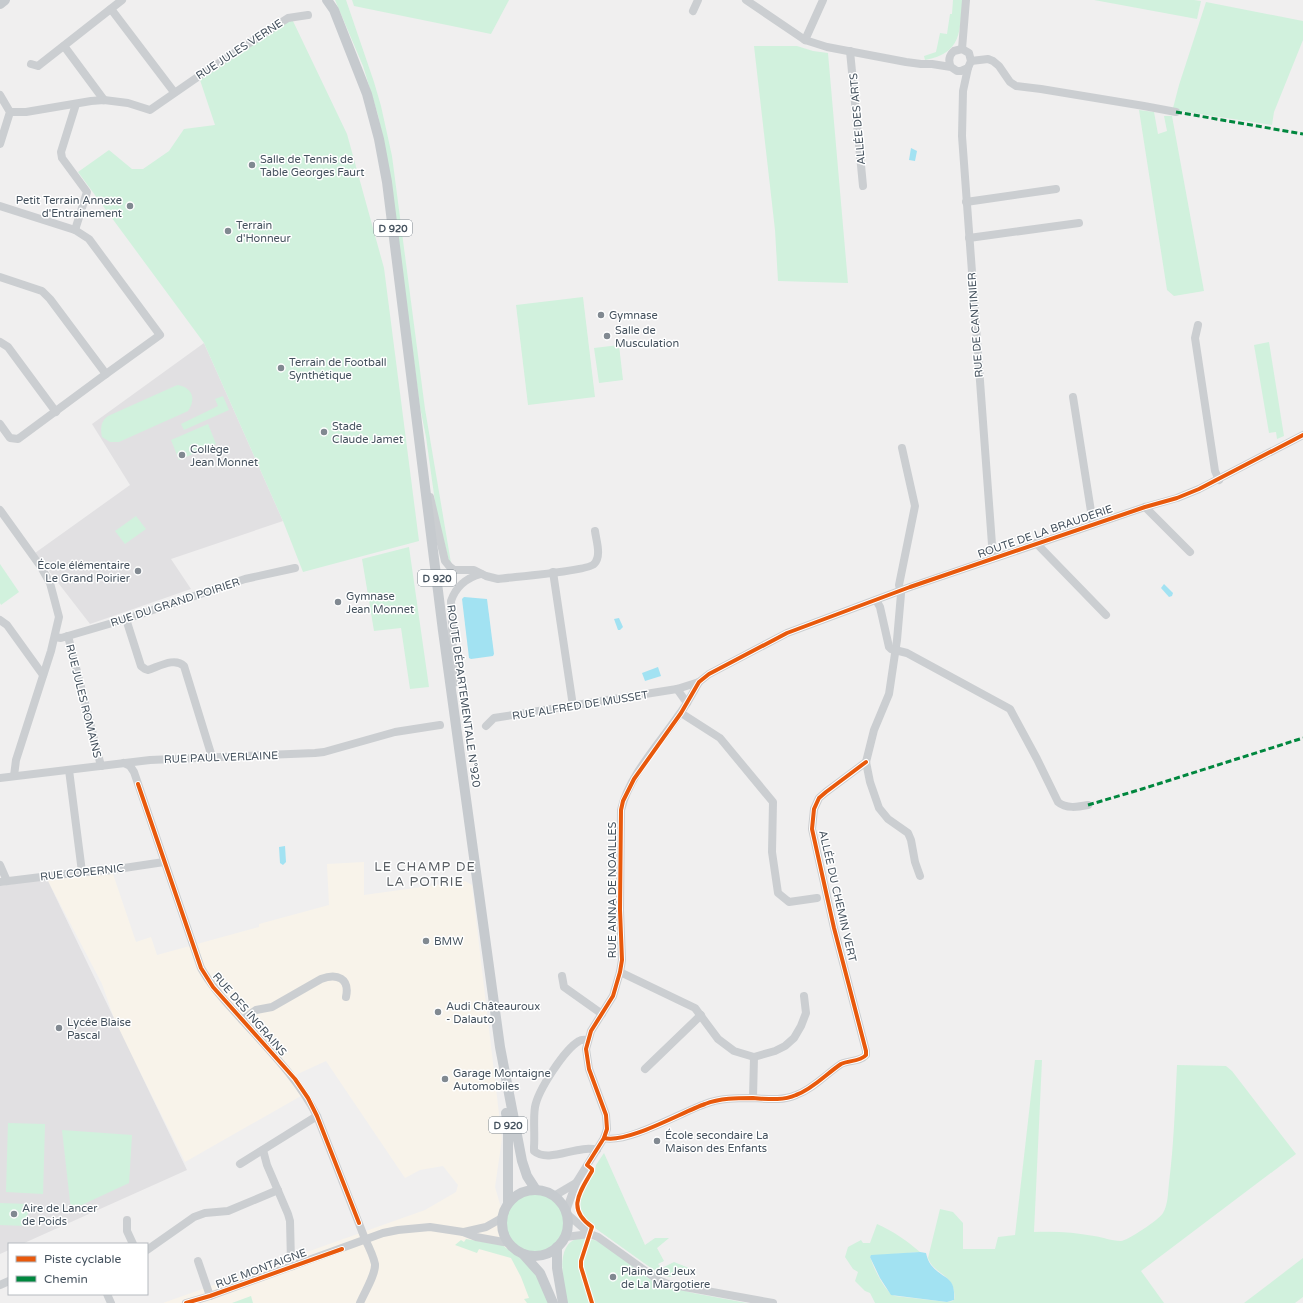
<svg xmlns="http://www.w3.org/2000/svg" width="1303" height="1303" font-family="'Varela Round',sans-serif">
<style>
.commercial{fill:#f8f3ea}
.education{fill:#e1e0e2}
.green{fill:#d1f1dd}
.water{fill:#a2e2f2}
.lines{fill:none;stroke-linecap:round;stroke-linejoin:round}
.minor{stroke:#cbced1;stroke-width:8}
.major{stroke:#c6cace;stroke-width:10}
.quiet{stroke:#00873e;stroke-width:3;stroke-dasharray:6 3;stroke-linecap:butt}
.cycleway-casing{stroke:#fff;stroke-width:6}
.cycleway{stroke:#e8590c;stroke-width:4}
.poi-dot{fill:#818991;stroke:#fff;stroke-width:1.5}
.labels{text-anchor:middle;stroke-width:3;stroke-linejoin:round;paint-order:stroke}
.shield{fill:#fff;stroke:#7d868e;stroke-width:1}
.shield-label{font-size:10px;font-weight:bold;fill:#45525e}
.street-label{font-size:11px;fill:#45525e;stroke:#fff}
.poi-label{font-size:11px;fill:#45525e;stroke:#fff;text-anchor:start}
.quarter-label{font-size:13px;letter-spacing:1px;fill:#5a5f64;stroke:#fff}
</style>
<rect width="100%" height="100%" fill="#f0efef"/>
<path class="commercial" d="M364,862V895L465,881L472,885L502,1139L495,1187L516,1259L540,1303H163L425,1210L456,1192L458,1185L443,1166L420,1170L405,1178L326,1061L289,1078L301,1096L185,1162L116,1024L102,984L47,879L113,874L136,942L151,937L157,955L259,927V924L329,905L327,864Z"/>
<g class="education">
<path d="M204,343L283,521L171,559L191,589L90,624L35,553L130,485L92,424Z"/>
<path d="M47,879L187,1170L22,1244H9V1250L0,1254V886Z"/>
</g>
<g class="green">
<path d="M335,0H346L374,82L381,106L392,156L425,409L451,563L449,561L436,509L426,437L420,407L388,163L378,115L363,66Z"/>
<path d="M352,0H509L491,34L354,6Z"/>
<path d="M953,0H963C959,31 963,53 925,60L924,56L936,52L940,33L947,34L950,14H952Z"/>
<path d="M1094,0H1194L1201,1L1197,19Z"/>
<path d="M1206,2L1303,21V40L1274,112L1272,125L1174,110L1173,108L1179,85Z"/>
<path d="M292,19L347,134L384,268L419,541L303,572L283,521L204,343L78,172L109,150L132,169H143L169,151L184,129L215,125L200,80Z"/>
<path d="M754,46H797L813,51L828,53L848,283L778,281L775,230Z"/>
<path d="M1139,110L1154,112L1158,134L1167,131L1164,116H1172L1204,291L1174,296L1167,290Z"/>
<path d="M583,297L595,397L528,405L516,305Z"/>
<path d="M1269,342L1284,436L1277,439L1276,432L1269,433L1254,345Z"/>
<path d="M619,345L623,380L599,383L594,348Z"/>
<path d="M178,385C193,388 196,399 188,411L119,442H110L102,437C100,428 101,421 108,416L175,386Z"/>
<path d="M223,396L229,410L184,430L181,424L218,406L215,399Z"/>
<path d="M208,424L216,444L179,460L171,440Z"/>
<path d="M136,516L146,529L125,544L115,531Z"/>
<path d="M409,547L429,687L410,689L401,628L374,631L362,559Z"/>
<path d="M0,564L19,592L1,605L0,603Z"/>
<path d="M1035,1060H1042L1034,1232C1054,1231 1074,1232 1094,1236C1103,1237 1111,1241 1121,1241C1127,1241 1160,1219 1163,1213C1168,1205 1168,1192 1169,1183C1174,1144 1175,1105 1177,1065L1226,1066L1232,1071L1296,1154L1141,1271L1164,1303H875L870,1293L865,1291L855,1281L858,1272L853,1269L845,1257L848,1247L861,1240L863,1243H870L877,1224C893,1231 906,1240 920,1252L870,1256C872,1265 885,1293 895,1296L947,1302L953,1301C955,1298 955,1296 954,1292C952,1274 934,1274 928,1258L940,1209L953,1212L963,1223V1249H995L998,1237L1015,1235Z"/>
<path d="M8,1123L45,1124L43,1194L6,1192Z"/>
<path d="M62,1130L132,1135L129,1183L71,1210Z"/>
<path d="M604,1153L645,1245L655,1238H669L657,1248L664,1261L658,1264L662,1268L674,1262L694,1270L692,1273L668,1277L658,1273L595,1228L594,1224L587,1220L585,1217L580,1207L581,1196L595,1171L596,1165Z"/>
<circle cx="535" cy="1223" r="33"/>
<path d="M0,1203L28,1204L27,1226L0,1225Z"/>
<path d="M581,1238L594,1240L600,1242L655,1283L693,1293L747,1303H567C564,1285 553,1241 581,1238Z"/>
<path d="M466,1239L502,1245L530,1265L537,1272L550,1303H527L524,1299L529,1298L521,1277L511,1258L479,1249L477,1253L455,1245L461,1240L464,1242Z"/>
<path d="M1303,1258V1297L1295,1303H1244Z"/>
<path d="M251,1296L253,1303H232Z"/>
</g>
<g class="water">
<path d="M911,148L917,151L915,161L909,160Z"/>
<path d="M1164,584L1173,593L1172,596L1169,597L1161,588Z"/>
<path d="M464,597L487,599L494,654L493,656L471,659L469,658L462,599Z"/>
<path d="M619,618L623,627L620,630H618L614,619Z"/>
<path d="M658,667L661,676L645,681L642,673Z"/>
<path d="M285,846L286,862L283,865L280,863L279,847Z"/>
<path d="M920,1252L926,1253C927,1257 928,1261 931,1265C943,1280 956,1275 954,1300L947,1302L891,1295L880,1278L870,1257L871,1255Z"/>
</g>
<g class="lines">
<g class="minor">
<path d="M746,0L805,40L827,47L906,62L921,64H932L951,67L957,71H961L968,68L971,61L969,53L962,49L954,51C949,55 948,61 951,67"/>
<path d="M111,9L174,92"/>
<path d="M693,11L698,0"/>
<path d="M805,40L823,0"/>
<path d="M64,46L104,100"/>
<path d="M962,49L966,0"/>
<path d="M850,51L863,186"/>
<path d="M971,61L988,59L993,61L999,66L1010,82L1016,86L1041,89L1144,106L1176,112"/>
<path d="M31,64L38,66L122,0"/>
<path d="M968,68L963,91L962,136L993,558"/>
<path d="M0,95L10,112L0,144"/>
<path d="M10,112H26L91,101L104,100L128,103L150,110L202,74L288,18L308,15"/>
<path d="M966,202L1056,189"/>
<path d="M0,206L75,230L89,239L160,335L106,374L50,299L42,291L0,277"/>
<path d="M75,230L87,192L62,158L61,152L76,104"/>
<path d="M969,238L1079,223"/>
<path d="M1198,325L1195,338L1215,471L1219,480"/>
<path d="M0,342L8,347L56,412"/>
<path d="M1073,397L1093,524"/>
<path d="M0,424L10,438L18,439L106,374"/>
<path d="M902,448L915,506L899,585L901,594L897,640L889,694L874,730L866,762L870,782L879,808L888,819L908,833L911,840L915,862L920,876"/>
<path d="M430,497L445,561L450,567L454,570H474L486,576L498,579C512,577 588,571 594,564C602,556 596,540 595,531"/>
<path d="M1145,507L1190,552"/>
<path d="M0,510L41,567L50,583L59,617L51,651L16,760L14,776"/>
<path d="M1036,543L1106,615"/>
<path d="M553,572L573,706"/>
<path d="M876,600L880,607L889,647L891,649L907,653L1010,709L1037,759L1058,802C1066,809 1078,807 1088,805"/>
<path d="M126,619L141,666L145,669L148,670C160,666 175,657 184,666L212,757"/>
<path d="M0,620L7,625L43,675"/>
<path d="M68,636L101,766"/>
<path d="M55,637L61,638L126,619L245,579L295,568"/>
<path d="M454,683L451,601C456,586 466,578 481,574"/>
<path d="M677,689L687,703"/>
<path d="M681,713L720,738L773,802L772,852L778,893L789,902L817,898"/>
<path d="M486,726L494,718L677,689L699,682L709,674L787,633L910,587L1145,507L1177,498L1199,489L1303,435"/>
<path d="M124,763L130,766L134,772L201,968C210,984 222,998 235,1012C264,1045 297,1076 317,1116L365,1239C369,1247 373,1255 375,1264C376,1274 364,1293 360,1303"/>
<path d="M69,770L82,872"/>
<path d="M0,778L150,760L315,753L324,752L395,732L440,725"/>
<path d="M0,865L7,881"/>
<path d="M0,882L82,872L104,871L164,862"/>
<path d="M620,972L695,1008L718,1039L734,1051L754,1057L775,1051L785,1046L794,1038L801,1026L806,1013L804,996"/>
<path d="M562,976L564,987L602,1014"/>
<path d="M242,1020L256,1010L272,1007L321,979C337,973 350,978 346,997"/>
<path d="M588,1040C585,1040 582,1039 579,1041C565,1049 538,1090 535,1107C533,1119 535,1134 534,1147V1151C549,1164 578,1144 597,1150"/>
<path d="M645,1069L701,1015"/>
<path d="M753,1098L754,1057"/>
<path d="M604,1138C627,1144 682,1112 705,1104C720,1098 737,1098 753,1098C768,1099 782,1101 796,1095C813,1089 826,1074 841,1064C849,1060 860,1062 866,1055V1051L834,928L812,829L814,809L819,798L826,792L866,762"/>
<path d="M263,1150L267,1165L288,1214L290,1221L291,1262L293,1266"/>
<path d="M240,1164L317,1116"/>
<path d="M554,1196L576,1183"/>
<path d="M566,1211L576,1183L604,1138L607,1129L606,1115L589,1069L586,1049L591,1031L613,996L620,972L622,960L620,910L621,810C629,776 658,745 678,716C686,706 692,694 699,682"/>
<path d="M566,1213L590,1234L598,1237L658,1280L668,1284L773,1303"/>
<path d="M127,1220V1231L133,1244"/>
<path d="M464,1232L486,1227L502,1218"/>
<path d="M565,1237L590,1234"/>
<path d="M147,1250L194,1217L205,1213L228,1211L278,1190"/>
<path d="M198,1261L210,1296"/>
<path d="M0,1285L9,1281"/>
<path d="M107,1294L111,1303"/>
<path d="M186,1303L210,1296L383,1233L398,1230L430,1227L463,1232L476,1237L509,1243"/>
</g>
<g class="major">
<path d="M327,0L334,10L367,94L379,139L387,182L443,631L500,1047L522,1161L527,1176L536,1190"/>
<path d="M0,4L5,0"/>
<path d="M506,1113L508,1124V1203"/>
<circle cx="535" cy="1223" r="33"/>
<path d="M557,1247V1268L563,1303"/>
<path d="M523,1254L540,1273L553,1303"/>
</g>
<g class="quiet">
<path d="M1176,112L1303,134"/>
<path d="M1088,805L1142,789L1303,738"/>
</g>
<defs>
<g id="cycleway">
<path d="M138,784L201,968L213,987L295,1079L308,1098L317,1116L359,1223"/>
<path d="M604,1138C627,1144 682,1112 705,1104C720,1098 737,1098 753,1098C768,1099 782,1101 796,1095C813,1089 826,1074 841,1064C849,1060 860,1062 866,1055V1051L834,928L812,829L814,809L819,798L826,792L866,762"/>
<path d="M186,1303L210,1296L342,1249"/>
<path d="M592,1303L581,1267V1261L592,1227C566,1209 580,1192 592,1171V1169L587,1165L604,1138L607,1129L606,1115L589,1069L586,1049L591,1031L613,996L620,972L622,960L620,910L621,810L623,801L634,779L681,713L699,682L709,674L787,633L910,587L1145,507L1177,498L1199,489L1303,435"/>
</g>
</defs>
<use href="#cycleway" class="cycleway-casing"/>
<use href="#cycleway" class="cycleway"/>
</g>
<g class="poi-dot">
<circle cx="252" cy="165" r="4"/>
<circle cx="130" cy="206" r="4"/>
<circle cx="228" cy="231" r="4"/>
<circle cx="601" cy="315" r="4"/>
<circle cx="607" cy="336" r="4"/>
<circle cx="281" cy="368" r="4"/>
<circle cx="324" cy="432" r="4"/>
<circle cx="182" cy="455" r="4"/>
<circle cx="138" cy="571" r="4"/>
<circle cx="338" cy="602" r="4"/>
<circle cx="426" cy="941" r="4"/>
<circle cx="438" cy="1012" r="4"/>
<circle cx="59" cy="1028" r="4"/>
<circle cx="445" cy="1079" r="4"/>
<circle cx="657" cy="1141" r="4"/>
<circle cx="14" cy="1214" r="4"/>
<circle cx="613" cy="1277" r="4"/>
</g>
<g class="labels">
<g class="shield">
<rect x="374" y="220" width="38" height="16" rx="3"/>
<rect x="418" y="570" width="38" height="16" rx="3"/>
<rect x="489" y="1117" width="38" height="16" rx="3"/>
</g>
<g class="shield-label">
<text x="393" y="232">D 920</text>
<text x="437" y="582">D 920</text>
<text x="508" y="1129">D 920</text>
</g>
<g class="street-label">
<text transform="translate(239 49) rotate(-33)" y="4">RUE JULES VERNE</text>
<text transform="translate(857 119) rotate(-95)" y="4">ALLÉE DES ARTS</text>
<text transform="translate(975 325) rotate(-94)" y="4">RUE DE CANTINIER</text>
<text transform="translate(1045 531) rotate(-19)" y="4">ROUTE DE LA BRAUDERIE</text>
<text transform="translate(175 602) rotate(-18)" y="4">RUE DU GRAND POIRIER</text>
<text transform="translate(464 696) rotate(82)" y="4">ROUTE DÉPARTEMENTALE N°920</text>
<text transform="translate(84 701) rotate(76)" y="4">RUE JULES ROMAINS</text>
<text transform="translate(580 705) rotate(-9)" y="4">RUE ALFRED DE MUSSET</text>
<text transform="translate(221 757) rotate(-2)" y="4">RUE PAUL VERLAINE</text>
<text transform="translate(82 872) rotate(-6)" y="4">RUE COPERNIC</text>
<text transform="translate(612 890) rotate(-90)" y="4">RUE ANNA DE NOAILLES</text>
<text transform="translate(838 896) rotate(77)" y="4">ALLÉE DU CHEMIN VERT</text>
<text transform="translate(250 1014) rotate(49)" y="4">RUE DES INGRAINS</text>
<text transform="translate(261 1268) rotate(-20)" y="4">RUE MONTAIGNE</text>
</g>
<g class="poi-label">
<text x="260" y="163">Salle de Tennis de<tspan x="260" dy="13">Table Georges Faurt</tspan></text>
<text x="122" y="204" text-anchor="end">Petit Terrain Annexe<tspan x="122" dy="13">d'Entrainement</tspan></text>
<text x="236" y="229">Terrain<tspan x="236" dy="13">d'Honneur</tspan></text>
<text x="609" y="319">Gymnase</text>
<text x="615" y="334">Salle de<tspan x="615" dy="13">Musculation</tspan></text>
<text x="289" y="366">Terrain de Football<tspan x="289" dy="13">Synthétique</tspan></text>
<text x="332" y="430">Stade<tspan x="332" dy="13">Claude Jamet</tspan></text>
<text x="190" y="453">Collège<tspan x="190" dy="13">Jean Monnet</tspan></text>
<text x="130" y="569" text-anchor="end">École élémentaire<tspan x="130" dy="13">Le Grand Poirier</tspan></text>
<text x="346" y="600">Gymnase<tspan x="346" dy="13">Jean Monnet</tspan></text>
<text x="434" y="945">BMW</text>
<text x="446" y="1010">Audi Châteauroux<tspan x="446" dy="13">- Dalauto</tspan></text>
<text x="67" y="1026">Lycée Blaise<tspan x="67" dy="13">Pascal</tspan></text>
<text x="453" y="1077">Garage Montaigne<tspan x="453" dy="13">Automobiles</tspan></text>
<text x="665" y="1139">École secondaire La<tspan x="665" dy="13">Maison des Enfants</tspan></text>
<text x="22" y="1212">Aire de Lancer<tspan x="22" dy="13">de Poids</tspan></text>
<text x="621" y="1275">Plaine de Jeux<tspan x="621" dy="13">de La Margotiere</tspan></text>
</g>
<g class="quarter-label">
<text x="425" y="871">LE CHAMP DE<tspan x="425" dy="15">LA POTRIE</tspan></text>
</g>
</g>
<rect x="8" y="1243" width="140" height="52" fill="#ffffff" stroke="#b5babf"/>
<rect x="16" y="1256" width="20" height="6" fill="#e8590c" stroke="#b5babf"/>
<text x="44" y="1263" font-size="12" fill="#45525e">Piste cyclable</text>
<rect x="16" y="1276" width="20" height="6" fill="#00873e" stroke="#b5babf"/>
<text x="44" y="1283" font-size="12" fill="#45525e">Chemin</text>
</svg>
